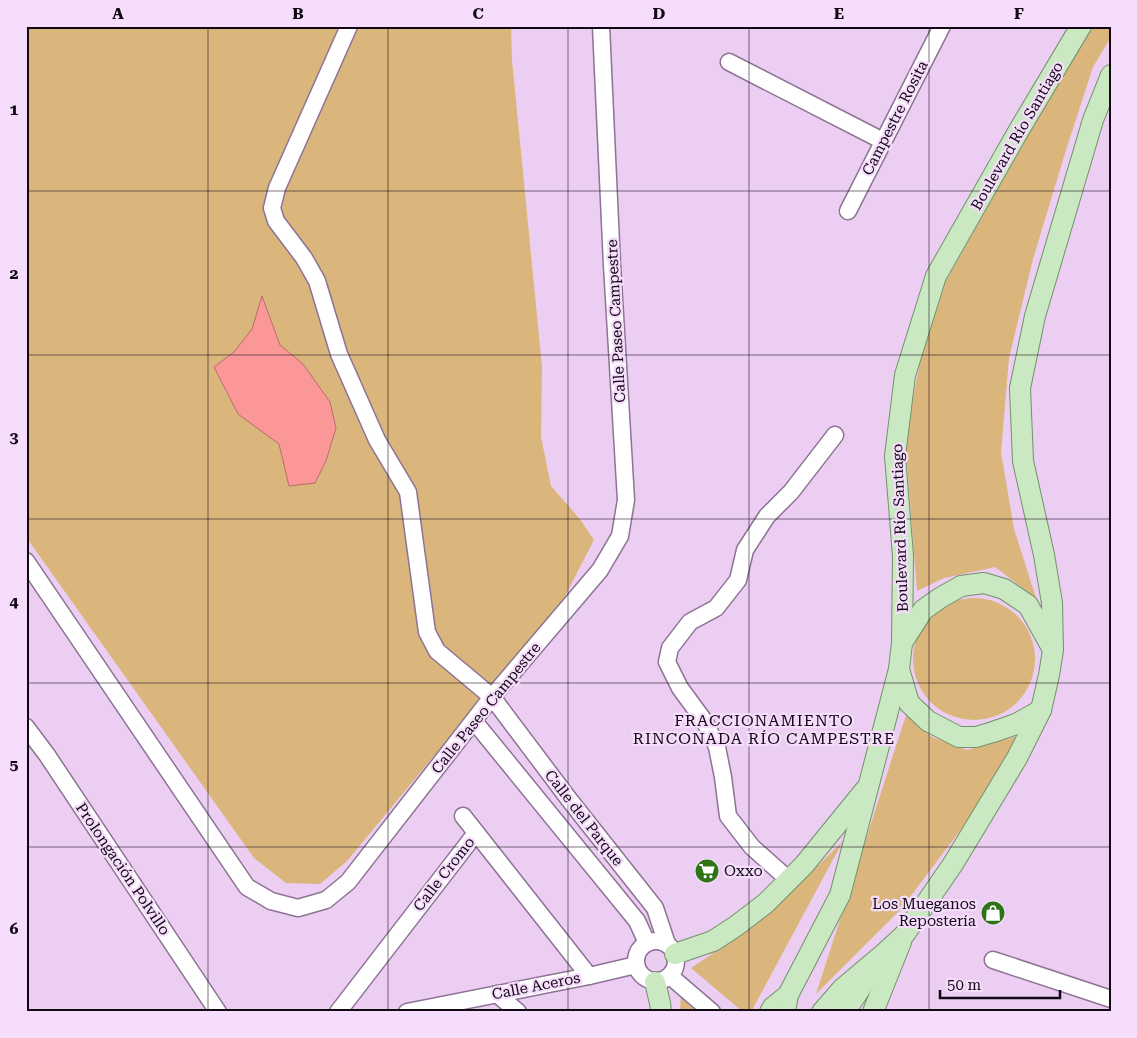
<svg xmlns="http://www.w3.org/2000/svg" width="1137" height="1038" font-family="'Roboto Serif',serif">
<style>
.green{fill:#dab67c}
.water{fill:#fc9798;stroke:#b66c71}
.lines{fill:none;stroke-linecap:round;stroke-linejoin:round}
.minor-casing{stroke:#8d7394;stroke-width:19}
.major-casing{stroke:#72916b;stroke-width:22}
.minor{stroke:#fff;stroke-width:16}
.major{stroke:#cae9c2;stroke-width:20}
.grid{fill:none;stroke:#120915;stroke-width:1;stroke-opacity:0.55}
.labels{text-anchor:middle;stroke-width:4.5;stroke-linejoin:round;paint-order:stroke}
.street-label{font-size:15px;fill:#120915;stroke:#f5ddfb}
.poi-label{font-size:15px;fill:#120915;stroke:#f5ddfb;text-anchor:start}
.neighbourhood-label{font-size:16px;letter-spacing:1px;fill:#120915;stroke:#f5ddfb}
.neatline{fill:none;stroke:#120915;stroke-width:2}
.grid-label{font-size:16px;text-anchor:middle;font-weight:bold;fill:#120915}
</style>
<rect width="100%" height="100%" fill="#ebcef2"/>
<g class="green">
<path d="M26,26H511L512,60L542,367L541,437L551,486L579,518L594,540L563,600L347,861L320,884L286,883L254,858L26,537Z"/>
<path d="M1093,26H1111V37L1093,67L1066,150L1033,259L1009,358L1001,452L1014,529L1036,598L995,567L944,578L917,591L905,437L921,358L946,281L1039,116Z"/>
<circle cx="974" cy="659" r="61"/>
<path d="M906,715L932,737L967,750L1018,736L965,824L901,909L816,994Z"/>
<path d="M843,841L751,1012H743L691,968L715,952L770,913Z"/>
<path d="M681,996L696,1012H680Z"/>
</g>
<path class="water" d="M262,296L280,345L303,364L330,402L336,428L326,461L315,483L289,486L279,444L238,414L214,367L234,352L252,329Z"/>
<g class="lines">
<defs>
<g id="minor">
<path d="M349,26L277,188L272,208L276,221L304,258L317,281L339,354L377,440L408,492L427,632L437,651L492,697L568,798L655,908L667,944"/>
<path d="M729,62L883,141"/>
<path d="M848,211L942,26"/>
<path d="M26,561L247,887L271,901L298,908L326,900L348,882L492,697L600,570L620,536L626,500L612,265L601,26"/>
<path d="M474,721L637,921L647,943"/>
<path d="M26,727L47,755L218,1012"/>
<path d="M463,816L589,976"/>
<path d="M789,880L752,847L728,816L723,777L717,747L705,722L680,688L667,662L670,648L690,622L716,608L738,580L745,550L767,516L791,492L835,435"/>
<circle cx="656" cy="961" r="20"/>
<path d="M993,960L1111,999"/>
<path d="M670,976L712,1012"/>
<path d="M497,994L518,1012"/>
<path d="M338,1012L476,833"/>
<path d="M407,1012L589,976L636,965"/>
</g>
<g id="major">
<path d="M902,643L923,610L940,598L961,586L984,583L1004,589L1028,605L1052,648"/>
<path d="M899,669L909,703L928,721L959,737H976L993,732L1016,724L1041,710"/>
<path d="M675,954L713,941L736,926L766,903L804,865L865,790"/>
<path d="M655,982L660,1003L661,1012"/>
<path d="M770,1012L773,1007L788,995"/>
<path d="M785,1012L788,995L840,895L899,669L902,643L903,556L895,456L905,375L936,276L1019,130L1081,26"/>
<path d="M822,1012L842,989L880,957L904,935L953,864L1017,758L1041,710L1049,675L1053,650L1052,603L1044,555L1023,461L1020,388L1035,316L1093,120L1111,75"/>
<path d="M844,1012L855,997L872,970"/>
<path d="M873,1012L901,942"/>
</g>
</defs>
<use href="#minor" class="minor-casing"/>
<use href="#major" class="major-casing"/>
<use href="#minor" class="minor"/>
<use href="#major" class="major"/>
</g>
<path class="grid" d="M208,26V1012M388,26V1012M568,26V1012M749,26V1012M929,26V1012M26,191H1111M26,355H1111M26,519H1111M26,683H1111M26,847H1111"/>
<defs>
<symbol id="supermarket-disc" viewBox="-11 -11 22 22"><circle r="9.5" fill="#2d7416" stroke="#f5ddfb"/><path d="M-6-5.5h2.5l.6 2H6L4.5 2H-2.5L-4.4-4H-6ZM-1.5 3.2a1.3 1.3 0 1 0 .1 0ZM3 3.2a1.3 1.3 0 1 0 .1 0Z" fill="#fff"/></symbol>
<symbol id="shop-disc" viewBox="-11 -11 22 22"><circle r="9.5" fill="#2d7416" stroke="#f5ddfb"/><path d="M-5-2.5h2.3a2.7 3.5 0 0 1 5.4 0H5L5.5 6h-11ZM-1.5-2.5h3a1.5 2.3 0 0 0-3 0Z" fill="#fff"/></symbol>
</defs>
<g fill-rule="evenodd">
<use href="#supermarket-disc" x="693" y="857" width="28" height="28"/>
<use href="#shop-disc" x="979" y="899" width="28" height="28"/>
</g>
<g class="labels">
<g class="street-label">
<text transform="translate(895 118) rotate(-63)" y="5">Campestre Rosita</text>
<text transform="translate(1017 136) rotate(-60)" y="5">Boulevard Río Santiago</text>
<text transform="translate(616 321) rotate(-93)" y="5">Calle Paseo Campestre</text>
<text transform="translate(900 528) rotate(-92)" y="5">Boulevard Río Santiago</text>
<text transform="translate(486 708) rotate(-51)" y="5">Calle Paseo Campestre</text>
<text transform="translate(584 818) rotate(52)" y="5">Calle del Parque</text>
<text transform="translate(123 869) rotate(56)" y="5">Prolongación Polvillo</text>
<text transform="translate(444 874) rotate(-52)" y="5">Calle Cromo</text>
<text transform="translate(536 986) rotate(-11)" y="5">Calle Aceros</text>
</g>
<g class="poi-label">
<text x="724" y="876">Oxxo</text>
<text x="976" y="909" text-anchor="end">Los Mueganos<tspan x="976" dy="17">Repostería</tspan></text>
</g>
<g class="neighbourhood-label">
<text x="764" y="726">FRACCIONAMIENTO<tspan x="764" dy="18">RINCONADA RÍO CAMPESTRE</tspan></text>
</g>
</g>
<rect width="1137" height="1038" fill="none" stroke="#f5ddfb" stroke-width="55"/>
<path d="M940 990v8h120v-8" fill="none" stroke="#120915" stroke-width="2.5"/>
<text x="947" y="990" font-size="15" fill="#120915" stroke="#f5ddfb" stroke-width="4" paint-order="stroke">50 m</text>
<rect x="28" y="28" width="1082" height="982" class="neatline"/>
<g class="grid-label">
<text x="118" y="19">A</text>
<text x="298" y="19">B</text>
<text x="478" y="19">C</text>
<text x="659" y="19">D</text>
<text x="839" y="19">E</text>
<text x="1019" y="19">F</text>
<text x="14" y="115">1</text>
<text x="14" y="279">2</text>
<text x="14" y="443">3</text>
<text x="14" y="607">4</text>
<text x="14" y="770">5</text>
<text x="14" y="934">6</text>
</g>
</svg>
